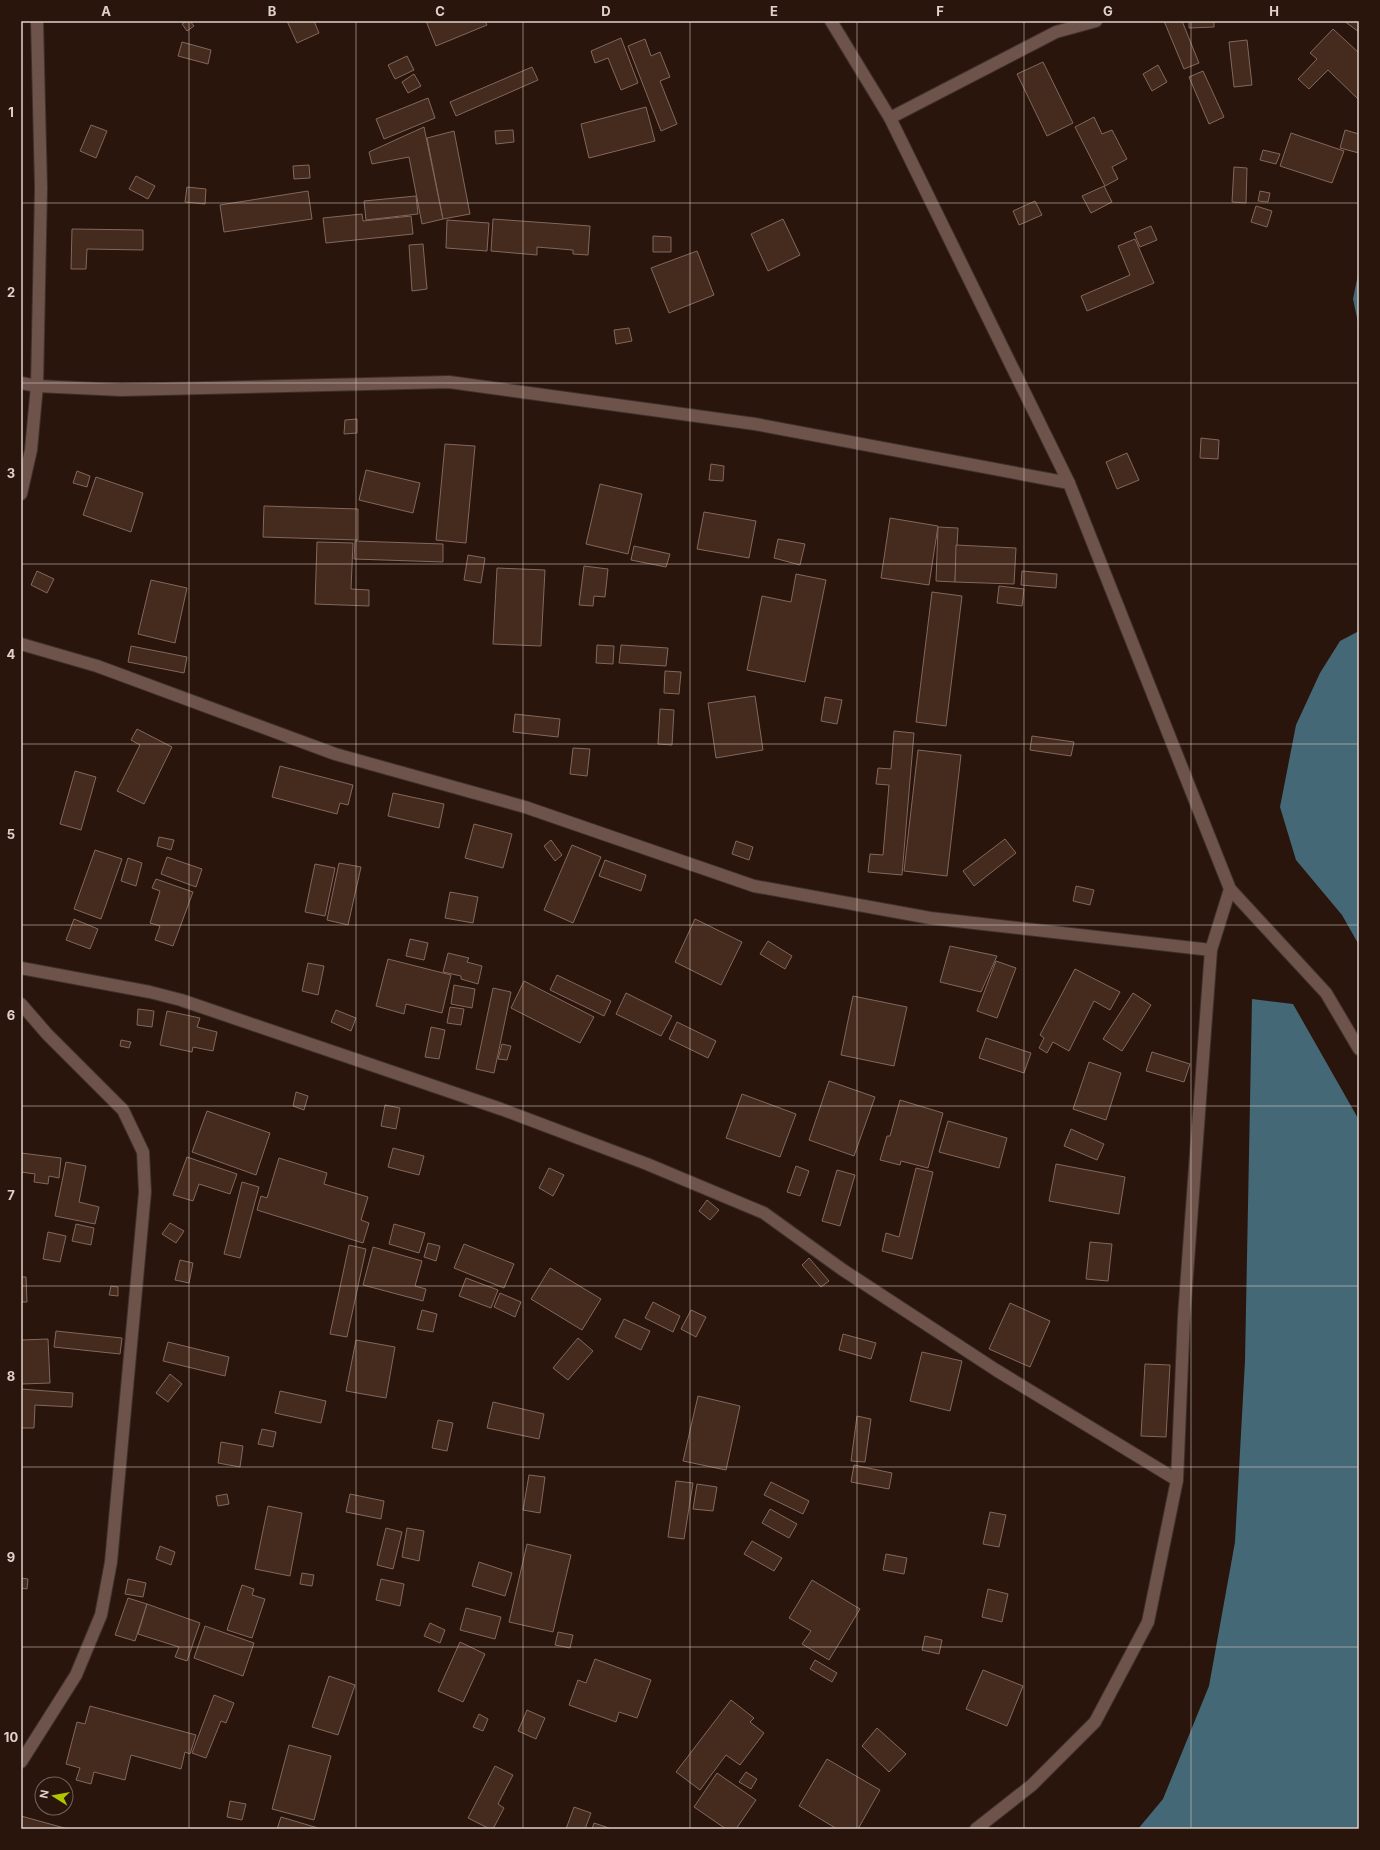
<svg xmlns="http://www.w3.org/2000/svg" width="1380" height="1850" font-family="Inter,sans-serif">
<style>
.water{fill:#456876}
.building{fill:#452a1e;stroke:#82675d}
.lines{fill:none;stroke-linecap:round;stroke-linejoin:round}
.lane-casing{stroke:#3f302d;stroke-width:14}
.street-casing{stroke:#3f302d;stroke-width:14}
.lane{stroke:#6d5349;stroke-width:12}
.street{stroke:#6d5349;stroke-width:12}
.grid{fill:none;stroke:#e0d1cb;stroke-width:1;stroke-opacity:0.55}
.neatline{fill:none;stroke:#e0d1cb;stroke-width:1.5}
.grid-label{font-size:13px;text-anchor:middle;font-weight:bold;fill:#e0d1cb}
</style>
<rect width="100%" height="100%" fill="#29150c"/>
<g class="water">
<path d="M1359,270V327L1353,299Z"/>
<path d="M1359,631V945L1342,915L1296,860L1280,807L1296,725L1320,673L1340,641Z"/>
<path d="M1252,999L1293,1004L1359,1120V1829H1138L1163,1799L1209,1686L1235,1542L1245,1361Z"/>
</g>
<g class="building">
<path d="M187,21H190L194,26L187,31L182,24Z"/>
<path d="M287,21H314L319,33L297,43Z"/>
<path d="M426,21H485L487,25L436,46Z"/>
<path d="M1164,21H1182L1199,63L1184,69Z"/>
<path d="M1189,21H1214V27L1189,28Z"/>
<path d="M1344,21H1359V32Z"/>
<path d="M1333,29L1359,53V100L1328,70L1309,89L1298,79L1317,59L1310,53Z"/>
<path d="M621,38L638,83L621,90L608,58L595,63L591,51Z"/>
<path d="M645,39L651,56L660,52L670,77L660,81L677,124L661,131L628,46Z"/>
<path d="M1247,40L1252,85L1234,87L1229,42Z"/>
<path d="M182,42L211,50L208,64L178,56Z"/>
<path d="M407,56L414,70L395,79L388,65Z"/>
<path d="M1043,62L1073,123L1047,136L1017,74Z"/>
<path d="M1158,65L1167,82L1152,91L1143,74Z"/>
<path d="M532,67L538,80L456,116L450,102Z"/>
<path d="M1203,71L1224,117L1209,124L1189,77Z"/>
<path d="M414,74L421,86L408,93L402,82Z"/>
<path d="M428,98L435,118L384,139L376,119Z"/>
<path d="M646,107L655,141L589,158L581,124Z"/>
<path d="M1094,117L1102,134L1112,130L1127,159L1112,167L1118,179L1105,186L1075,127Z"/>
<path d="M91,125L107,131L96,158L80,151Z"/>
<path d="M424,127L443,219L422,224L409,157L372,164L369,152Z"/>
<path d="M513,130L514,142L496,144L495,131Z"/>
<path d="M1345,130L1359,134V153L1340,148Z"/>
<path d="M454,131L470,214L443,219L427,138Z"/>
<path d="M1291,133L1344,151L1332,183L1280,166Z"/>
<path d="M1263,150L1280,154L1276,164L1260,160Z"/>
<path d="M309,165L310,178L294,179L293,166Z"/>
<path d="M1234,167L1247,168L1246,203L1232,202Z"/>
<path d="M136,176L155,186L148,199L129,189Z"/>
<path d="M1104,186L1112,202L1091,213L1082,196Z"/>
<path d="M187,187L206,189L205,204L185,202Z"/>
<path d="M308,191L312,219L224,232L220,205Z"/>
<path d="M1260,191L1270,193L1268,202L1258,201Z"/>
<path d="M416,196L418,214L366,220L364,201Z"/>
<path d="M1035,201L1042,215L1019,225L1013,211Z"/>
<path d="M1256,206L1272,211L1267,227L1251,222Z"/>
<path d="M362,214L363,221L411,216L413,234L326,243L323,218Z"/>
<path d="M493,219L590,226L588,255L573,254V250L537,247V255L491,251Z"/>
<path d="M783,219L800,255L768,271L751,234Z"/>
<path d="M447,220L489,223L487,251L446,248Z"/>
<path d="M1151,226L1157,240L1140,247L1134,233Z"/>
<path d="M72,229L143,230V250L87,249L86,269H71Z"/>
<path d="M653,236L671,237V252H653Z"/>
<path d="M1135,239L1154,283L1087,311L1081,296L1130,275L1118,246Z"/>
<path d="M423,244L427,289L412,291L409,245Z"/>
<path d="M697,251L714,295L669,313L651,268Z"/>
<path d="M629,328L632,341L616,344L614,330Z"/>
<path d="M357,419V433L344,434L345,420Z"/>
<path d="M1201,438L1219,440L1218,459L1200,458Z"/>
<path d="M445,444L475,446L466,543L436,540Z"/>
<path d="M1127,453L1139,480L1117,489L1106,462Z"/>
<path d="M711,464L724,466L723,481L709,480Z"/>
<path d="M366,470L420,483L413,513L359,500Z"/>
<path d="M77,471L90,476L87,487L73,483Z"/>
<path d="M96,477L143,493L131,532L83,515Z"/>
<path d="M600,484L642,494L628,554L586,544Z"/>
<path d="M264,506L358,509V540L263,537Z"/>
<path d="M704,512L756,521L749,558L697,549Z"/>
<path d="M890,518L938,526L929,585L881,578Z"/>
<path d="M938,527L958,528L955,582L936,581Z"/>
<path d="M778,539L805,544L800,565L774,558Z"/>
<path d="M355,541L443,544V562L354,559Z"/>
<path d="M317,542L353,543L351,589L369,590V606L315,604Z"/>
<path d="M956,545L1016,548L1014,584L955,582Z"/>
<path d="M634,546L670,554L666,567L631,560Z"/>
<path d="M468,555L485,558L481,583L464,580Z"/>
<path d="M584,566L608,569L605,597L594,596L593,606L579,605Z"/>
<path d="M497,568L545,570L541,646L493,644Z"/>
<path d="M37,571L54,579L47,593L31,585Z"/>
<path d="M1022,571L1057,574L1056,588L1021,585Z"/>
<path d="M796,574L826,580L805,682L747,670L762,596L791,602Z"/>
<path d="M151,580L187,588L175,643L138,634Z"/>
<path d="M999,586L1024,589L1022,606L997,603Z"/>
<path d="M932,592L962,596L946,726L916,722Z"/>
<path d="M597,645L614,646L613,664L596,663Z"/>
<path d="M621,645L668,648L666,666L619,663Z"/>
<path d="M131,646L187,657L184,673L128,662Z"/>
<path d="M665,671L681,672L679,694L664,693Z"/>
<path d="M755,696L763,750L716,758L708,703Z"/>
<path d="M825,697L842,700L837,724L821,721Z"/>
<path d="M660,709L674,710L672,745L658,744Z"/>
<path d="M515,714L560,719L558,737L513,732Z"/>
<path d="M137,729L172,747L144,804L117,791L140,745L131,740Z"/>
<path d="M894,731L914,733L902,875L868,872L870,854L883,855L889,785L876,784L878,768L891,769Z"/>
<path d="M1032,736L1074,742L1071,756L1030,750Z"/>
<path d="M573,748L590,749L587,776L570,774Z"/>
<path d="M918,750L961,755L947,876L904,871Z"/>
<path d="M280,766L353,785L348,805L340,803L337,814L272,797Z"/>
<path d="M75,771L96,777L81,830L60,824Z"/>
<path d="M393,793L444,804L439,828L388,816Z"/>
<path d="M474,824L512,834L503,868L465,858Z"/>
<path d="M159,837L174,840L171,850L157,846Z"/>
<path d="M1005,839L1016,853L974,886L963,871Z"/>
<path d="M551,840L562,855L555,861L544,846Z"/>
<path d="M736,841L753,847L749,860L732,854Z"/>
<path d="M572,845L601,857L573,923L544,910Z"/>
<path d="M95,850L122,859L101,919L74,909Z"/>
<path d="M167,857L202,869L196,887L161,874Z"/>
<path d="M128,858L142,863L136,886L121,881Z"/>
<path d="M605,860L646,875L641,891L599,876Z"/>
<path d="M339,863L361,867L348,925L327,920Z"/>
<path d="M315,864L335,868L325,916L305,912Z"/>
<path d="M156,879L193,892L173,946L155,940L160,926L150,923L160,891L152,888Z"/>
<path d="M1076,886L1094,890L1090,905L1073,901Z"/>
<path d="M450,892L478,897L473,923L445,918Z"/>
<path d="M74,919L98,929L90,949L66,940Z"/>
<path d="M695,919L742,942L721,985L675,962Z"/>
<path d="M410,939L428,943L424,960L406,956Z"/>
<path d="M768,941L792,956L785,969L760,954Z"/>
<path d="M950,946L997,956L981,992L940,982Z"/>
<path d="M448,953L469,958L467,962L482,966L478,984L461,979V976L443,972Z"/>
<path d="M388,959L451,975L442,1013L406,1004L404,1014L376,1006Z"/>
<path d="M996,961L1016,968L997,1018L977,1011Z"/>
<path d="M308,963L324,966L318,995L302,991Z"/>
<path d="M1075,969L1120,992L1110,1010L1094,1001L1069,1051L1053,1042L1047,1053L1039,1048L1044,1038L1040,1035Z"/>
<path d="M557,975L611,1001L604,1016L550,990Z"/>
<path d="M524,981L594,1017L580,1043L511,1008Z"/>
<path d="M454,985L475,989L472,1008L451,1004Z"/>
<path d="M493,988L511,992L494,1073L476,1069Z"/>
<path d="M626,993L672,1016L661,1036L616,1014Z"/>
<path d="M1133,993L1151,1005L1122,1051L1103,1039Z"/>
<path d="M853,996L907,1007L894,1066L841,1055Z"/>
<path d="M450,1007L464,1009L461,1025L447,1023Z"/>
<path d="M138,1009L154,1011L152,1027L137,1025Z"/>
<path d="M336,1010L356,1018L351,1031L331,1022Z"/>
<path d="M167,1011L200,1018L197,1027L217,1032L213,1051L193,1047L192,1052L160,1045Z"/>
<path d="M677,1022L716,1041L708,1058L669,1039Z"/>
<path d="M431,1027L445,1030L439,1059L425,1057Z"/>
<path d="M986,1038L1031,1053L1024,1073L979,1058Z"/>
<path d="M121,1040L131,1042L129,1048L120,1046Z"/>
<path d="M502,1044L511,1046L507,1060L498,1059Z"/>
<path d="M1152,1052L1190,1064L1184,1082L1146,1071Z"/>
<path d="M1089,1062L1121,1073L1106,1120L1073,1109Z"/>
<path d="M829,1081L875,1097L854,1156L809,1140Z"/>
<path d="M296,1092L308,1096L304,1110L293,1106Z"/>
<path d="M742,1094L796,1114L780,1157L726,1138Z"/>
<path d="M900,1100L943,1113L928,1168L901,1161L900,1165L880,1160L887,1136H890Z"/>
<path d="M385,1105L400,1108L396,1129L381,1126Z"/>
<path d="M207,1111L270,1133L256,1175L192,1152Z"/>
<path d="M948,1121L1007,1138L999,1168L939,1152Z"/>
<path d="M1071,1129L1104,1144L1097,1160L1064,1146Z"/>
<path d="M393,1148L424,1156L419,1175L388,1167Z"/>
<path d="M21,1153L61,1158L59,1178L49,1176L48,1184L34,1182L35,1174L21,1172Z"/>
<path d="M187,1157L237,1174L230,1194L199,1184L193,1201L173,1195Z"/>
<path d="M279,1158L327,1173L324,1184L368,1197L361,1220L369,1223L363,1243L257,1210L261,1196L267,1198Z"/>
<path d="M66,1162L86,1166L79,1202L99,1207L95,1224L55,1216Z"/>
<path d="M1056,1164L1125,1177L1119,1214L1049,1201Z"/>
<path d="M796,1166L809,1171L800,1196L787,1192Z"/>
<path d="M549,1168L564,1175L553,1196L539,1188Z"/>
<path d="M916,1168L933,1172L912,1259L882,1251L886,1233L899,1237Z"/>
<path d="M837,1170L855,1175L840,1226L822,1221Z"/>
<path d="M242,1182L259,1187L240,1258L224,1254Z"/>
<path d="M707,1200L719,1210L710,1220L699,1211Z"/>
<path d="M170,1223L184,1231L176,1243L162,1234Z"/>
<path d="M76,1224L94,1228L91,1245L72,1241Z"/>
<path d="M394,1224L425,1233L419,1253L389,1244Z"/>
<path d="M48,1232L66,1236L60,1262L43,1259Z"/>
<path d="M1090,1242L1112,1244L1108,1281L1086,1279Z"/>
<path d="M428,1243L440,1246L436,1261L424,1257Z"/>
<path d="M464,1244L514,1264L504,1288L454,1268Z"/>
<path d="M349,1245L366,1249L347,1337L330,1334Z"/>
<path d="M373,1247L422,1261L415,1286L426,1289L423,1301L363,1285Z"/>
<path d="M809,1258L829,1281L821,1287L802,1265Z"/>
<path d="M180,1260L193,1263L189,1283L175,1280Z"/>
<path d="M550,1268L601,1299L582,1330L531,1299Z"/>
<path d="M21,1277H26L27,1302H21Z"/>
<path d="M466,1278L498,1290L491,1308L459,1296Z"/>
<path d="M111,1286L118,1287V1296L109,1295Z"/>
<path d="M500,1293L521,1302L515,1317L494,1307Z"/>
<path d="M653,1302L680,1316L673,1332L645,1318Z"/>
<path d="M1010,1303L1050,1321L1030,1367L989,1349Z"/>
<path d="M422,1310L437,1314L433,1332L417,1329Z"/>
<path d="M691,1310L706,1317L696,1337L681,1329Z"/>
<path d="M624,1319L650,1331L641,1350L615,1337Z"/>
<path d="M56,1331L122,1338L120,1354L54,1347Z"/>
<path d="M843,1334L876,1343L871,1359L839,1350Z"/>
<path d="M578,1338L593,1351L568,1380L553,1368Z"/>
<path d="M48,1339L50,1383L21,1384V1340Z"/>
<path d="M356,1340L395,1347L386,1398L346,1391Z"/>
<path d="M168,1342L229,1357L225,1376L163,1361Z"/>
<path d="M922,1352L962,1361L950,1411L910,1401Z"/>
<path d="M1145,1364L1170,1365L1166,1437L1141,1436Z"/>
<path d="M170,1374L182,1384L168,1402L156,1393Z"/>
<path d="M21,1389L73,1393L72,1407L35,1405L34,1428H21Z"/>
<path d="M280,1391L326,1401L321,1423L275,1413Z"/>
<path d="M698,1396L740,1406L726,1470L683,1461Z"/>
<path d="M493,1402L544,1414L539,1439L487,1428Z"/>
<path d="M857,1416L871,1419L865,1462L851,1461Z"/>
<path d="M438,1420L453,1423L447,1451L432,1448Z"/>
<path d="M262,1429L276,1432L273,1447L258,1444Z"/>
<path d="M221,1442L243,1446L240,1467L218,1463Z"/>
<path d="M854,1465L892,1473L889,1489L851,1482Z"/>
<path d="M529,1475L545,1477L540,1513L523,1510Z"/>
<path d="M676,1481L693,1483L684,1539L668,1537Z"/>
<path d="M771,1482L809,1501L803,1514L764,1495Z"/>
<path d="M697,1484L717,1487L713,1511L693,1509Z"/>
<path d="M227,1494L229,1504L218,1506L216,1496Z"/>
<path d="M350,1494L384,1501L381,1519L346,1512Z"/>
<path d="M268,1506L302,1513L290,1576L255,1569Z"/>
<path d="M770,1509L797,1524L789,1538L762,1523Z"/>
<path d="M990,1512L1006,1515L999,1547L983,1544Z"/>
<path d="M386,1528L402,1532L393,1569L377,1565Z"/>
<path d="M407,1528L424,1531L419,1561L402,1557Z"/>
<path d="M752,1541L782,1558L774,1571L744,1554Z"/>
<path d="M527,1544L571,1555L553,1632L509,1622Z"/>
<path d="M160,1546L175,1552L171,1565L156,1559Z"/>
<path d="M886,1554L907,1558L904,1574L883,1570Z"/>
<path d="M479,1562L512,1573L505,1596L472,1586Z"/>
<path d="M302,1573L314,1575L312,1586L300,1584Z"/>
<path d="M21,1578L28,1579L27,1589L21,1588Z"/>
<path d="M128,1579L146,1583L143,1597L125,1594Z"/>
<path d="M381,1579L404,1584L400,1606L376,1600Z"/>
<path d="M812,1580L860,1609L829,1660L802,1644L811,1631L789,1618Z"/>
<path d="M242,1585L254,1589L252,1595L265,1599L252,1638L227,1630Z"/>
<path d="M988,1589L1008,1594L1002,1622L982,1617Z"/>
<path d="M128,1598L147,1604L135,1641L115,1635Z"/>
<path d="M147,1604L200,1623L187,1661L175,1657L179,1647L138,1634Z"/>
<path d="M466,1608L501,1617L495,1639L460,1630Z"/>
<path d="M430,1623L445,1630L440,1643L424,1636Z"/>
<path d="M205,1626L254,1643L243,1676L194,1658Z"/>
<path d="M558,1632L573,1635L570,1648L555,1645Z"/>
<path d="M925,1636L942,1640L939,1654L922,1650Z"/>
<path d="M460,1642L485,1654L463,1702L438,1691Z"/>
<path d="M595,1659L651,1680L637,1718L619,1712L616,1722L569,1705L578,1680L586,1683Z"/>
<path d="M815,1660L837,1673L832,1682L810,1669Z"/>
<path d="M983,1670L1023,1686L1007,1726L966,1709Z"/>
<path d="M329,1676L355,1685L338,1735L312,1727Z"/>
<path d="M214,1695L234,1703L226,1723L221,1721L206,1758L192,1753Z"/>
<path d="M731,1700L754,1718L750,1722L764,1733L740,1765L726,1755L700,1790L676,1772Z"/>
<path d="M90,1706L196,1735L190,1754L185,1752L181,1769L131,1755L125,1780L94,1772L91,1784L76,1780L80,1768L66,1764L77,1722L85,1724Z"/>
<path d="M527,1710L545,1718L536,1739L518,1731Z"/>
<path d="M479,1714L488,1719L483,1731L473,1727Z"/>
<path d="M877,1728L906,1754L889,1772L862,1746Z"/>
<path d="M289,1745L331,1756L314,1820L272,1809Z"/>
<path d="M827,1759L880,1790L858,1829H837L799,1806Z"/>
<path d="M495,1766L513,1775L498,1804L504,1808L493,1829H490L468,1818Z"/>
<path d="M746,1772L757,1779L751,1789L739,1782Z"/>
<path d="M717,1773L756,1800L736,1829H726L694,1807Z"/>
<path d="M230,1801L246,1804L242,1820L227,1817Z"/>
<path d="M574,1807L591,1813L585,1829H566Z"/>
<path d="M21,1816L68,1829H21Z"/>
<path d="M281,1817L318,1828V1829H277Z"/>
<path d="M594,1823L609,1828L608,1829H592Z"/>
</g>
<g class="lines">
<defs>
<g id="lane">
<path d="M831,21L890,118L1069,483L1230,889L1211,950L1184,1316L1177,1480L1148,1622L1095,1722L1032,1785L976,1829"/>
<path d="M890,118L1056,32L1096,21"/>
</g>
<g id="street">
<path d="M21,383L37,386L121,390L449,382L755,424L1069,483"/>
<path d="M21,494L31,450L37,386L41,188L37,21"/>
<path d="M21,644L97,666L335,754L525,807L754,886L930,918L1211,950"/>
<path d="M1230,889L1326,993L1359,1049"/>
<path d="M21,968L150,992L181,1000L501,1109L647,1164L764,1213L843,1270L996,1370L1177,1480"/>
<path d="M21,1004L47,1034L123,1110L143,1152L145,1192L111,1562L101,1615L76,1675L21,1762"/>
</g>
</defs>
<use href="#lane" class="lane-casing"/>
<use href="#street" class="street-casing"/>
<use href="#lane" class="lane"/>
<use href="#street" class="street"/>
</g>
<path class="grid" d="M189,21V1829M356,21V1829M523,21V1829M690,21V1829M857,21V1829M1024,21V1829M1191,21V1829M21,203H1359M21,383H1359M21,564H1359M21,744H1359M21,925H1359M21,1106H1359M21,1286H1359M21,1467H1359M21,1647H1359"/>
<rect width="1380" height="1850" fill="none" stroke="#29150c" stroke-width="44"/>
<g transform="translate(54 1796) rotate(281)"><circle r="19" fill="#29150c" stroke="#726058"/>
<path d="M0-3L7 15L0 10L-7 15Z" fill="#b0c501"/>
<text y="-6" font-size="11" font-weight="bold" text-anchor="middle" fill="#e0d1cb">N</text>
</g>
<rect x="22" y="22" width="1336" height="1806" class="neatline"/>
<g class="grid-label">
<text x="106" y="16">A</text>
<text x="272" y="16">B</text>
<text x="440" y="16">C</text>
<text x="606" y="16">D</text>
<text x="774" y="16">E</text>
<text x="940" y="16">F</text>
<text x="1108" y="16">G</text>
<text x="1274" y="16">H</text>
<text x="11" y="117">1</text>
<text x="11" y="297">2</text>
<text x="11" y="478">3</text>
<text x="11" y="659">4</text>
<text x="11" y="839">5</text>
<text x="11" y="1020">6</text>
<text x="11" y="1200">7</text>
<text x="11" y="1381">8</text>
<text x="11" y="1562">9</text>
<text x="11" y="1742">10</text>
</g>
</svg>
